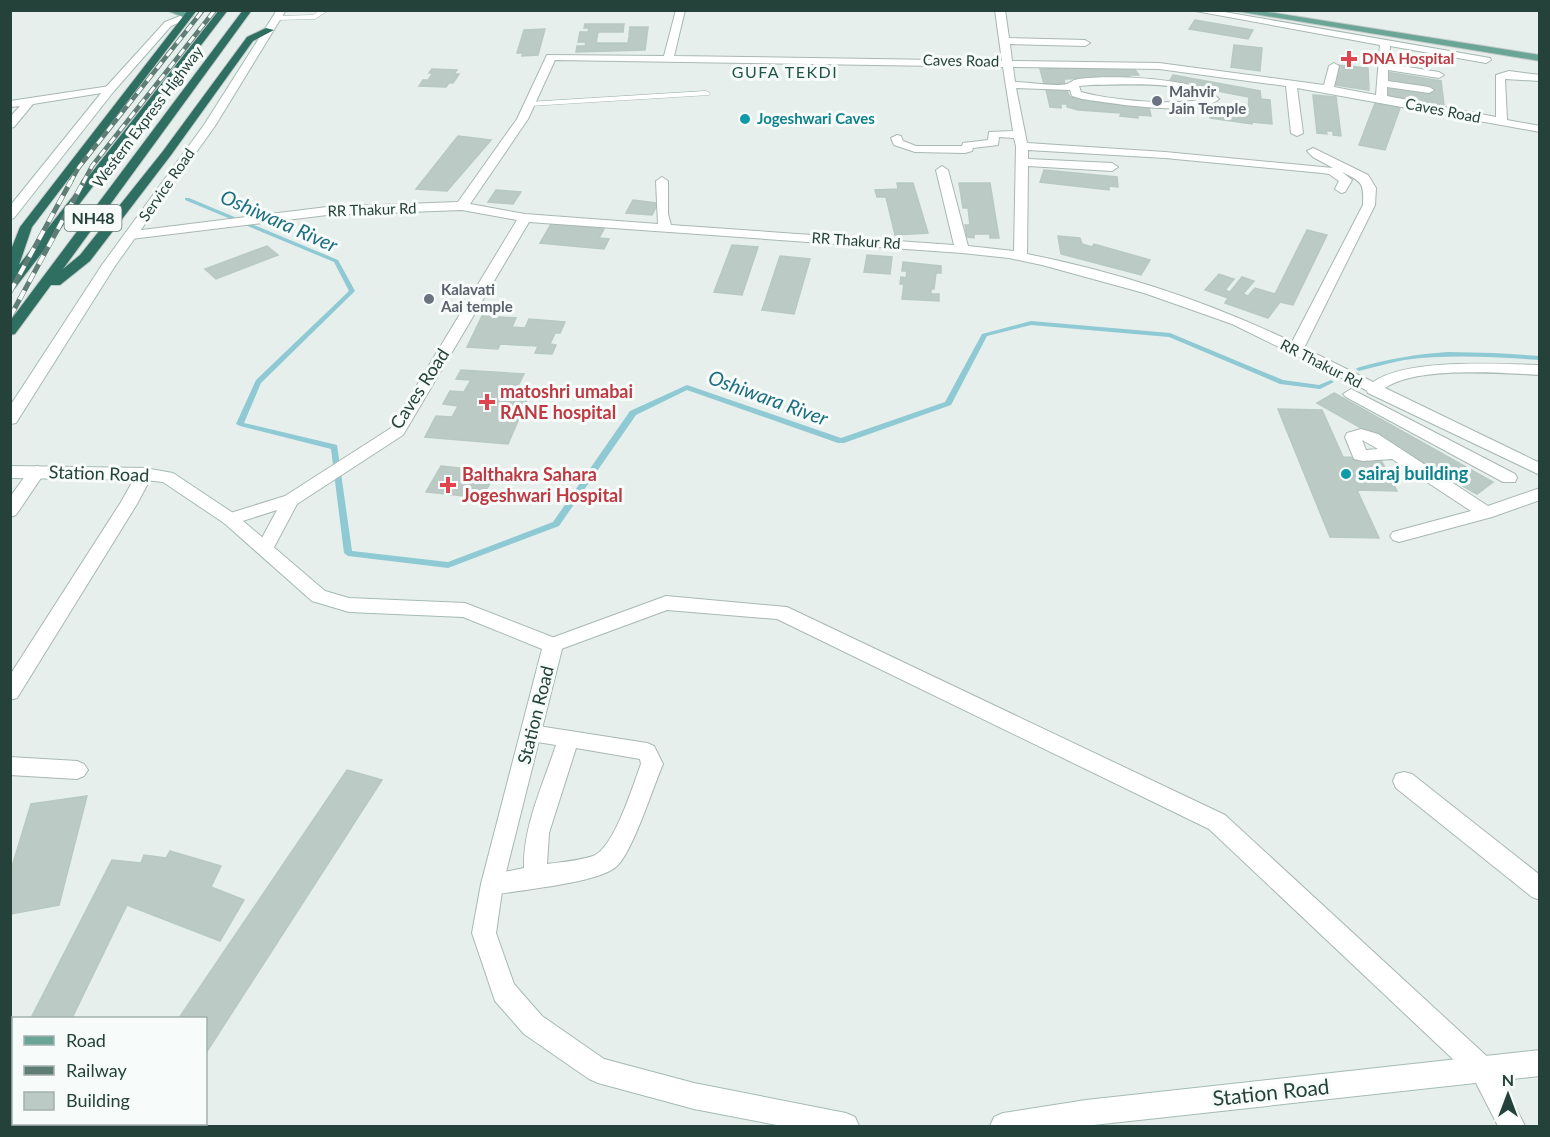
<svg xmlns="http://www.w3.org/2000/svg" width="1550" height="1137" font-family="Lato,sans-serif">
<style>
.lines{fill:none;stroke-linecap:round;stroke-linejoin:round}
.stream{fill:#8ec9d4;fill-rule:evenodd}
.building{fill:#bbcac4;stroke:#b8c9c2;stroke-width:1.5}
.lane-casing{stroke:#a8b8b2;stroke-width:1}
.street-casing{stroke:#a8b8b2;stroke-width:2}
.secondary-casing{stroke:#a4bbb3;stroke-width:2}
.primary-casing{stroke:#c2cac8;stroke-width:2}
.highway-casing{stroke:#c2cac8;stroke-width:2}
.lane{fill:#fff;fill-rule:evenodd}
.street{fill:#fff;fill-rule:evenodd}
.secondary{fill:#fff;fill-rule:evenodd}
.primary{fill:#6aa596;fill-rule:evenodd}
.highway{fill:#2f6f62;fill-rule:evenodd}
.rail-far1-casing{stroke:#5f7d75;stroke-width:4.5}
.rail-casing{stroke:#5f7d75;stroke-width:5}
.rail-far1{stroke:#f7fbf9;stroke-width:3;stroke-dasharray:8;stroke-linecap:butt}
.rail{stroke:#f7fbf9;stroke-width:4;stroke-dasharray:10;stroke-linecap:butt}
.health-dot{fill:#e0444e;stroke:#f7fbf9;stroke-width:2}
.worship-dot{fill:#6b7280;stroke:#f7fbf9;stroke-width:2}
.culture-dot{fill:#0f9aa8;stroke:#f7fbf9;stroke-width:2}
.labels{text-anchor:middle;stroke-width:6;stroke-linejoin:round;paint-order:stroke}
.far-health-label{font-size:15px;font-weight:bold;fill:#be3a42;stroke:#f7fbf9;text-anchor:start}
.far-street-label{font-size:15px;fill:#24423a;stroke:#f7fbf9}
.far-worship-label{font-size:15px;font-weight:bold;fill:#5b616d;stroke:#f7fbf9;text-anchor:start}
.far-culture-label{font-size:15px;font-weight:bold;fill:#0d838f;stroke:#f7fbf9;text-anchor:start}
.far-neighbourhood-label{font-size:16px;letter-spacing:1.5px;fill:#1f5548;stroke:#f7fbf9}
.shield{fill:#f7fbf9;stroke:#637a73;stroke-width:1.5}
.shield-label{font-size:16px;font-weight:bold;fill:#24423a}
.street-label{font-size:18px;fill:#24423a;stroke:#f7fbf9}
.health-label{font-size:18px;font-weight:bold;fill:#be3a42;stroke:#f7fbf9;text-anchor:start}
.culture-label{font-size:18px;font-weight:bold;fill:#0d838f;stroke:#f7fbf9;text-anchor:start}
.water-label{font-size:20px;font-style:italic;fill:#1c6f80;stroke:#f7fbf9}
.near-street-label{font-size:21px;fill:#24423a;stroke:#f7fbf9}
</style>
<rect width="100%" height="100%" fill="#e6efeb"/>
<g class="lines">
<g class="stream">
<path d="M185,198H189L338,260L355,291L261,383L244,423L337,445L352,551L448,562L553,522L630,411L687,385L841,438L945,402L982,334L1031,321L1170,333L1283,380L1319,385L1331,380L1334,382L1320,389L1280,384L1169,337L1031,325L987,336L951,405L844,443H838L687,390L636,415L559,526L448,568L348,556L344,553L331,449L240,426L236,424L256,380L349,291L334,262L185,200Z"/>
<path d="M1448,352L1494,353L1540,356V360C1495,357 1449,354 1404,360C1389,363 1374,367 1359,371L1356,369L1357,368C1387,359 1417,354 1448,352Z"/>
</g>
</g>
<g class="building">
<path d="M1195,20L1253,30L1248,39L1189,29Z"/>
<path d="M585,24H624L623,32H598L596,43H628L629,37H632L629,35L630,27H648L645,50L576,52L577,46H585L586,42H578L580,32H588L589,28H584Z"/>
<path d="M545,29L538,55L522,56L523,53H517L524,30Z"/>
<path d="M1234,45L1262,48L1260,71L1231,67Z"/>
<path d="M1336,65L1368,68L1369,90L1336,85Z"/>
<path d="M1132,66L1139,75H1128L1130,77L1064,79L1065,85L1044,84L1040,69Z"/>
<path d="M432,69L457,70L454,74H459L453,83H449L446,87L419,86L423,80H428L433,73H429Z"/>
<path d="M1387,72L1441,81L1444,105L1385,97L1387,86L1434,93V90L1387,82Z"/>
<path d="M1173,75L1260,91L1261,99L1270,100L1272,124L1252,122V124L1210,118L1209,108L1248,112L1249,97L1169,82Z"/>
<path d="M1046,89H1066L1070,97L1101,100L1102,103L1149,107L1151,116L1138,115V118L1120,116L1121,113L1078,110L1067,107V104H1061V108L1050,107Z"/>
<path d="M1313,95L1336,97L1341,136L1333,135V131H1326L1327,134L1317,133Z"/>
<path d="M1375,103L1400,108L1385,150L1359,145Z"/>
<path d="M458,136L491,140L447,191L416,189Z"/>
<path d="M1044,170L1117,177L1118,187L1109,186V190L1040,182Z"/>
<path d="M897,183H913L928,233L895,235L886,197H877L875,190L898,189Z"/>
<path d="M959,183H990L999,238H990V234H974V238L967,237L965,225H970L968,208H963Z"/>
<path d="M496,190L521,192L513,204L488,202Z"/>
<path d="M633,200L658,203L652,215L626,213Z"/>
<path d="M551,224L604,229L599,238L609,239L604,249L540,243Z"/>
<path d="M1307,230L1327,235L1293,305L1280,302L1268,318L1225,303L1228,298L1205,290L1219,274L1234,279L1225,290L1230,292L1242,277L1254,281L1243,294L1248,296L1255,288L1275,294Z"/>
<path d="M1058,236L1080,238L1082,244L1092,247L1094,244L1150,260L1141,275L1061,254Z"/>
<path d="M732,245L758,247L742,295L714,292Z"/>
<path d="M267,246L278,255L216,279L205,269Z"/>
<path d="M867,255L892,257L890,274L864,272Z"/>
<path d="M780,256L810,259L794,314L762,310Z"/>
<path d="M903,262L941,266V273H936L934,289H931V294H939V301L902,299L904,284H900L901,277L906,278L907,271H902Z"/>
<path d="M482,316L516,318L512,327L525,328L529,319L565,322L560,333H555L550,344L556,345L552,354L535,353L538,346L500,344L498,349L467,347Z"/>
<path d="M461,370L524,374L517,388L532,389L508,444L425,437L436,416L452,417L458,406L443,404L450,391L464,392L471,380L456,379Z"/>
<path d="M1334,393L1493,482L1477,494L1317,403Z"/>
<path d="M1278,409L1322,410L1343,457L1380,458L1397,491L1357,490L1379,538L1330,537Z"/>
<path d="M441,466L496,472L482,498L426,492Z"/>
<path d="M347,770L382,780L206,1053V1018H179Z"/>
<path d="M87,796L59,905L10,914V873L31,804Z"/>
<path d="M170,851L221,866L211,887L244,900L220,941L127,905L72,1018H31L112,860L141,863L144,855L166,858Z"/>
<path d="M14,1032V1079H10V1036Z"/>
</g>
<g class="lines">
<defs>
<g id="lane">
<path d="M320,10H329L315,19L277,20L273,18L277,16L313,15Z"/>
<path d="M706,91L710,93L709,95L529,106L525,104L529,102Z"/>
</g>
<g id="street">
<path d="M676,10H685L674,56L1002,61L995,10H1005L1009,38L1085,40L1090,43L1085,46L1010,44L1012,61L1159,63L1324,85L1329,66L1334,63L1339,66L1334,87L1376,95L1380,45L1190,10H1213L1490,58L1491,60L1486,63L1390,46L1389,64L1439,72L1444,75L1439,78L1388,70V81L1429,87L1434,90L1429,93L1387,87V96L1496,117V75L1509,71L1540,75V81L1505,79L1507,120L1540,126V132L1297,88L1303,133L1297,136L1291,133L1286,86L1159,69L1013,67L1015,82C1029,82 1054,87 1067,84C1070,83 1074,79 1079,79C1109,75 1199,77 1219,99C1197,118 1111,103 1082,99L1072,96L1070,90L1016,88L1027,143L1165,152L1333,168L1313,157L1307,151L1313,148L1368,175L1376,188L1375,205L1304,348L1373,382C1409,358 1497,364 1540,365V375C1501,373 1417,366 1385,388L1540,463V475L1368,393L1366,390L1232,324L1144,293L1042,265L1009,258L962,253L529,222L403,435L297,504L271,553L265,555L259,553L256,549L277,510L230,525L224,523L221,519L224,515L285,496L391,428L517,220L462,210L327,215L131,239L126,238L125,235L126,232L327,207L458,202L517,119L547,55L664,56ZM555,60L1003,67L1013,131L989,132L988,140L963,143L962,146H916L903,141L901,136L897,135L891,138L894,145L915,152L965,153L972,151L973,148L998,145L999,137L1014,138L1016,146L1014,251L968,246L948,170L942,166L936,170L954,245L671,225L668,214V181L662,177L656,181L658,224L525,214L470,204L528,119ZM1091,85C1121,85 1183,80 1206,98C1179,107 1109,100 1081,92L1079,86ZM1028,150L1165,158L1322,173L1329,174L1339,181L1335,189L1341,193L1345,192L1352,180L1342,172C1362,182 1364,182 1363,205L1292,342C1209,302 1118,272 1027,254L1028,166L1112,171L1118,167L1112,163L1028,159Z"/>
<path d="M110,86L115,89L114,91L33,104L14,127L10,128V117L20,106L10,107V101Z"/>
<path d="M1351,389L1515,474L1517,478L1515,482H1503L1346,397L1343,394Z"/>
<path d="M1361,429L1378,434L1488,506L1540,488V500L1492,517L1399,542L1393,540L1390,536L1393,532L1471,511L1392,459L1363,461L1354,459L1345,437L1347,433ZM1362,440L1378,449L1366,450Z"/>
<path d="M37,466L43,468L45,472L16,515L10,517V497L31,468Z"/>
<path d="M145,468L151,470L153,474L137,504L17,698L10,700V675L121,502L139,470Z"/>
<path d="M666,596L787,607L1225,815L1492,1061L1525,1126H1498L1474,1079L1209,829L777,619L667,610L553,652L546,650L543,645L546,640Z"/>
<path d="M532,725L647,743L654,746L663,764C653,787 633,851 617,866C600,883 519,890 492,895L484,892L481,884L484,876L524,868C523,826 543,785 556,745L525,740L522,734L525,728ZM576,748L640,759L641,764C633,785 614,849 593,856C578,861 561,862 547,864L549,833Z"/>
<path d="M10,757L77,761L84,764L88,770L84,776L77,779L10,775Z"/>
<path d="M1404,772L1412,774L1540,875V900L1532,897L1396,788L1393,781L1396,774Z"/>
</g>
<g id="secondary">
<path d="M277,10H286L215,126L115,266L16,423L10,424V406L102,265L204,125Z"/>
<path d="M185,14L193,16L171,26L114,91L14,218L10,219V206L106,87L165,22Z"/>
<path d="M10,466L145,468L173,473L236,515L325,591L349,598L465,603L560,640L563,645L503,884L496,933L514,984L542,1016L604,1059L694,1083L846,1113L855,1117L859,1126H782L694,1109L598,1083L589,1079L524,1034L495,1001L472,933L481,884L542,649L463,617L349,612L312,601L224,523L163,482L145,480L10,478Z"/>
<path d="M1540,1050V1076L1084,1126H990L994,1117L1003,1113L1086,1100Z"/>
</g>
<g id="primary">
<path d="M166,10H181L193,16L188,19Z"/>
<path d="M1230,10H1255L1540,55V61Z"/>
</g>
<g id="highway">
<path d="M188,10H197L32,227L19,265L219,10H228L15,288L10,289V252L20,227Z"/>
<path d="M243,10H252L63,269L80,255L163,151L247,37L266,28L274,30L253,41L171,155L90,261L60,285H51L15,334L10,335V321Z"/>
</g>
</defs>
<use href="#lane" class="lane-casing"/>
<use href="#street" class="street-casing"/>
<use href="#secondary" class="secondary-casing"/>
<use href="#primary" class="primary-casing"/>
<use href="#highway" class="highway-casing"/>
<use href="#lane" class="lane"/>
<use href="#street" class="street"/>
<use href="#secondary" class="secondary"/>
<use href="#primary" class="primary"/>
<use href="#highway" class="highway"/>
<defs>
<g id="rail-far1">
<path d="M70,183L79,167L203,10"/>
<path d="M83,183L92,166L215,10"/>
</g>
<g id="rail">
<path d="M10,292L71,181"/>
<path d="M10,317L84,181"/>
</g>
</defs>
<use href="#rail-far1" class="rail-far1-casing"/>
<use href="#rail" class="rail-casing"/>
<use href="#rail-far1" class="rail-far1"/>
<use href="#rail" class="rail"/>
</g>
<g class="health-dot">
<path d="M1346 50h6v6h6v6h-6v6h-6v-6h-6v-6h6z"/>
<path d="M484 393h6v6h6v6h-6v6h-6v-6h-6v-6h6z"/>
<path d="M445 476h6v6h6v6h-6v6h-6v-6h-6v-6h6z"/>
</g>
<g class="worship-dot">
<circle cx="1157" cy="101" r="6"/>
<circle cx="429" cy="299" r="6"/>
</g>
<g class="culture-dot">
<circle cx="745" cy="119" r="6"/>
<circle cx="1346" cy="474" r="6"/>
</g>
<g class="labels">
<g class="far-health-label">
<text x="1362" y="64">DNA Hospital</text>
</g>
<g class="far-street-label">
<text transform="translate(961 61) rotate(1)" y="5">Caves Road</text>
<text transform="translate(1443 111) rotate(11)" y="5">Caves Road</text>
<text transform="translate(148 117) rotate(-53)" y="5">Western Express Highway</text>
<text transform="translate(167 185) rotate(-55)" y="5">Service Road</text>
<text transform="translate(372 210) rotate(-2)" y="5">RR Thakur Rd</text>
<text transform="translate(856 241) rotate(4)" y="5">RR Thakur Rd</text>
<text transform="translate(1321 364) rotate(27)" y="5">RR Thakur Rd</text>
</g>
<g class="far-worship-label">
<text x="1169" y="97">Mahvir<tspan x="1169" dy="17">Jain Temple</tspan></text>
<text x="441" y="295">Kalavati<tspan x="441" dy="17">Aai temple</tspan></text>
</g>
<g class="far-culture-label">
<text x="757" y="124">Jogeshwari Caves</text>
</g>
<g class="far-neighbourhood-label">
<text x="785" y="78">GUFA TEKDI</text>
</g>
<rect class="shield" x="64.5" y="205" width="57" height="26" rx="4.5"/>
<g class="shield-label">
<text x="93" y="224">NH48</text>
</g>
<g class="street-label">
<text transform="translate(420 389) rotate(-57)" y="6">Caves Road</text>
<text transform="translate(99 474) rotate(2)" y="6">Station Road</text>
<text transform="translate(536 715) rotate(-76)" y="6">Station Road</text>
</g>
<g class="health-label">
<text x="500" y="398">matoshri umabai<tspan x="500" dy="21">RANE hospital</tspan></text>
<text x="462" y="481">Balthakra Sahara<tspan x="462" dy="21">Jogeshwari Hospital</tspan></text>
</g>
<g class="culture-label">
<text x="1358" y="480">sairaj building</text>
</g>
<g class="water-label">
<text transform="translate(279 221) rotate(24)" y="7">Oshiwara River</text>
<text transform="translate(768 398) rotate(20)" y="7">Oshiwara River</text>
</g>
<g class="near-street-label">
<text transform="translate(1271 1093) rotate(-6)" y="7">Station Road</text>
</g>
</g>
<rect width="1550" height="1137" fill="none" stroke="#24423a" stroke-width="24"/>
<rect x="12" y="1017" width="195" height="108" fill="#f7fbf9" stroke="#a3b1ad" stroke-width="1.5"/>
<rect x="24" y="1036" width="30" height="9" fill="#6aa596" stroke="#a3b1ad" stroke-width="1.5"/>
<text x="66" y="1047" font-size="18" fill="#24423a">Road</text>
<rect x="24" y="1066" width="30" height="9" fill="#5f7d75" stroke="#a3b1ad" stroke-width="1.5"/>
<text x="66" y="1077" font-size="18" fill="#24423a">Railway</text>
<rect x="24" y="1092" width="30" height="18" fill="#bbcac4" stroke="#a3b1ad" stroke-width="1.5"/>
<text x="66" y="1107" font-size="18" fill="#24423a">Building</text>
<g transform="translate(1508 1095)" stroke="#f7fbf9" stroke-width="4.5" paint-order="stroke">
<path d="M0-4.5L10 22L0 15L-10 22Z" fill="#24423a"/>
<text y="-9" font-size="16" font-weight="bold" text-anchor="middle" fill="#24423a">N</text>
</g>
</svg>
